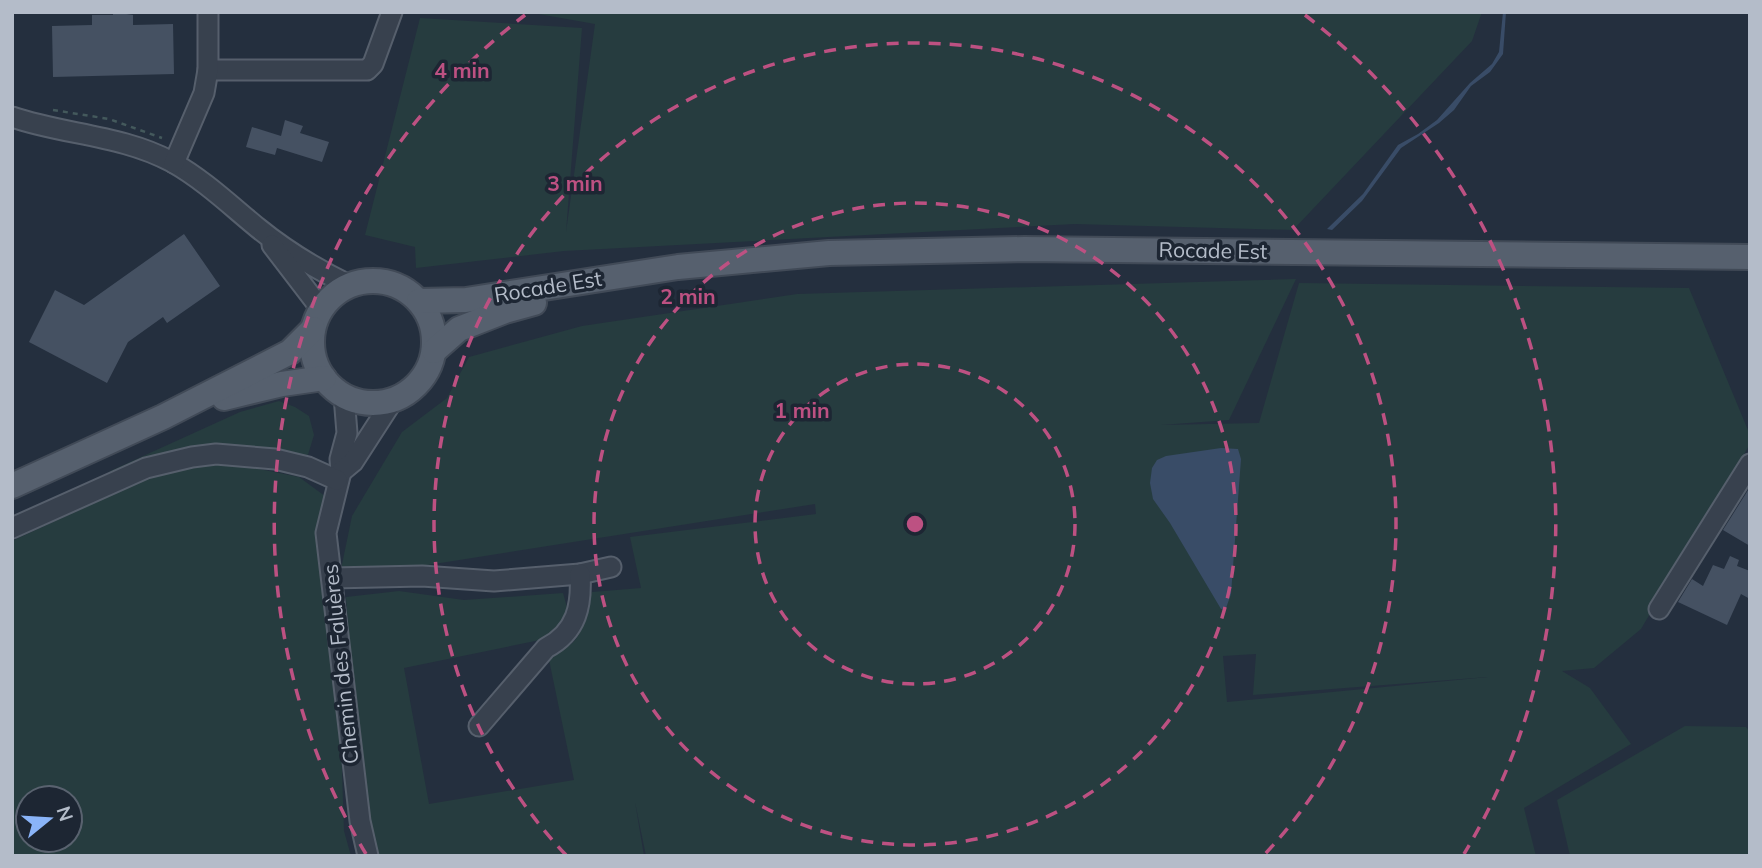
<svg xmlns="http://www.w3.org/2000/svg" width="1762" height="868" font-family="Mulish,sans-serif">
<style>
.green{fill:#263c3f;fill-rule:evenodd}
.water{fill:#394c67}
.building{fill:#455162}
.lines{fill:none;stroke-linecap:round;stroke-linejoin:round}
.minor-casing{stroke:#565f6c;stroke-width:23}
.major-casing{stroke:#414a57;stroke-width:28}
.path{stroke:#44595c;stroke-width:2.5;stroke-dasharray:5 5;stroke-linecap:butt}
.minor{stroke:#38414e;stroke-width:19}
.major{stroke:#56606e;stroke-width:24}
.ring{fill:none;stroke:#bd5182;stroke-width:3.5;stroke-dasharray:12 9}
.labels{text-anchor:middle;stroke-width:7;stroke-linejoin:round;paint-order:stroke}
.street-label{font-size:21px;fill:#b4bcc9;stroke:#1d2633}
.centre{fill:#bd5182;stroke:#1d2633;stroke-width:3.5}
.ring-label{font-size:21px;text-anchor:middle;font-weight:bold;fill:#bd5182;stroke:#1d2633;stroke-width:7;stroke-linejoin:round;paint-order:stroke}
</style>
<rect width="100%" height="100%" fill="#242f3e"/>
<g class="green">
<path d="M527,12H1482L1472,41L1293,230L1075,224L564,251L416,268L415,247L365,235L420,18L582,28L566,232L595,24Z"/>
<path d="M1296,279L1229,420L1161,425L1259,423L1299,283L1689,288L1750,435V444L1641,629L1594,668L1562,671L1590,688L1631,744L1524,808L1536,856H646L635,802L644,856H376L366,802L362,757L351,667L346,597L399,591L464,600L563,593L568,611L563,629L545,639L404,668L429,804L574,780L548,655C587,644 580,625 592,592L641,588L630,537L816,514L815,504L339,579L352,516L402,432L447,398L469,357L582,326L797,294ZM1256,654L1253,695L1488,677L1227,702L1223,656Z"/>
<path d="M279,401L295,407L309,416L314,435L307,458L177,454L108,472L240,412Z"/>
<path d="M223,462L299,477L333,502L344,831L351,856H12V541L161,472ZM28,798H70V840H28Z"/>
<path d="M1685,726L1746,727L1750,732V856H1570L1557,800Z"/>
</g>
<g class="water">
<path d="M1503,12H1506L1503,54L1490,72L1471,86L1454,110L1439,123L1401,148L1362,201L1332,230L1327,229L1363,194L1398,145L1418,134L1437,120L1470,83L1492,64L1499,52Z"/>
<path d="M1221,448L1238,449L1241,459L1231,594L1226,608L1221,609L1170,523L1153,499L1150,483L1152,468L1157,460L1166,456Z"/>
</g>
<g class="building">
<path d="M113,12L133,15V25L173,24L174,74L53,77L52,26L92,25V15H113Z"/>
<path d="M285,120L303,126L300,133L329,142L322,162L277,148L275,155L246,147L252,127L281,136Z"/>
<path d="M184,234L220,286L167,323L163,317L128,342L107,383L29,342L55,290L84,305Z"/>
<path d="M1750,487V546L1723,530Z"/>
<path d="M1730,556L1739,560L1737,566L1750,571V599L1741,594L1727,625L1678,602L1692,579L1703,586L1713,565L1724,569Z"/>
</g>
<g class="lines">
<defs>
<g id="minor">
<path d="M208,70H367L373,64L392,12"/>
<path d="M12,117C65,135 122,135 172,162C204,180 230,205 258,228C285,250 318,270 349,285"/>
<path d="M174,163L204,93L208,70V12"/>
<path d="M272,245L321,309"/>
<path d="M344,396L347,433L340,459L341,472L326,533L360,821L368,856"/>
<path d="M341,472L353,462L393,400"/>
<path d="M12,528L146,468L192,457L216,454L275,459L308,467L337,480"/>
<path d="M332,578L422,576L494,581L580,574L611,567"/>
<path d="M1659,609L1750,464"/>
<path d="M479,726L546,648C577,632 582,605 580,574"/>
</g>
<g id="major">
<circle cx="373" cy="342" r="61"/>
<path d="M419,301L466,300L678,267L829,253L1024,249L1750,257"/>
<path d="M434,351L459,329L505,311L534,303"/>
<path d="M224,398L282,384L324,378"/>
<path d="M12,486L163,417L290,352L313,329"/>
</g>
</defs>
<use href="#minor" class="minor-casing"/>
<use href="#major" class="major-casing"/>
<path class="path" d="M53,110L109,119L162,138"/>
<use href="#minor" class="minor"/>
<use href="#major" class="major"/>
</g>
<g class="ring">
<circle cx="915" cy="524" r="160"/>
<circle cx="915" cy="524" r="321"/>
<path d="M566 855A481 481 0 1 1 1264 855"/>
<path d="M366 854A641 641 0 0 1 525 15M1305 15A641 641 0 0 1 1464 854"/>
</g>
<g class="labels">
<g class="street-label">
<text transform="translate(1213 251) rotate(1)" y="7">Rocade Est</text>
<text transform="translate(548 287) rotate(-9)" y="7">Rocade Est</text>
<text transform="translate(341 664) rotate(-96)" y="7">Chemin des Faluères</text>
</g>
</g>
<circle cx="915" cy="524" r="10" class="centre"/>
<g class="ring-label">
<text x="462" y="78">4 min</text>
<text x="575" y="191">3 min</text>
<text x="688" y="304">2 min</text>
<text x="802" y="418">1 min</text>
</g>
<rect width="1762" height="868" fill="none" stroke="#b4bcc9" stroke-width="28"/>
<g transform="translate(49 819) rotate(72)"><circle r="33" fill="#1d2633" stroke="#59626f" stroke-width="2"/>
<path d="M0-5L12 26L0 18L-12 26Z" fill="#8ab4f8"/>
<text y="-10" font-size="19" font-weight="bold" text-anchor="middle" fill="#b4bcc9">N</text>
</g>
</svg>
